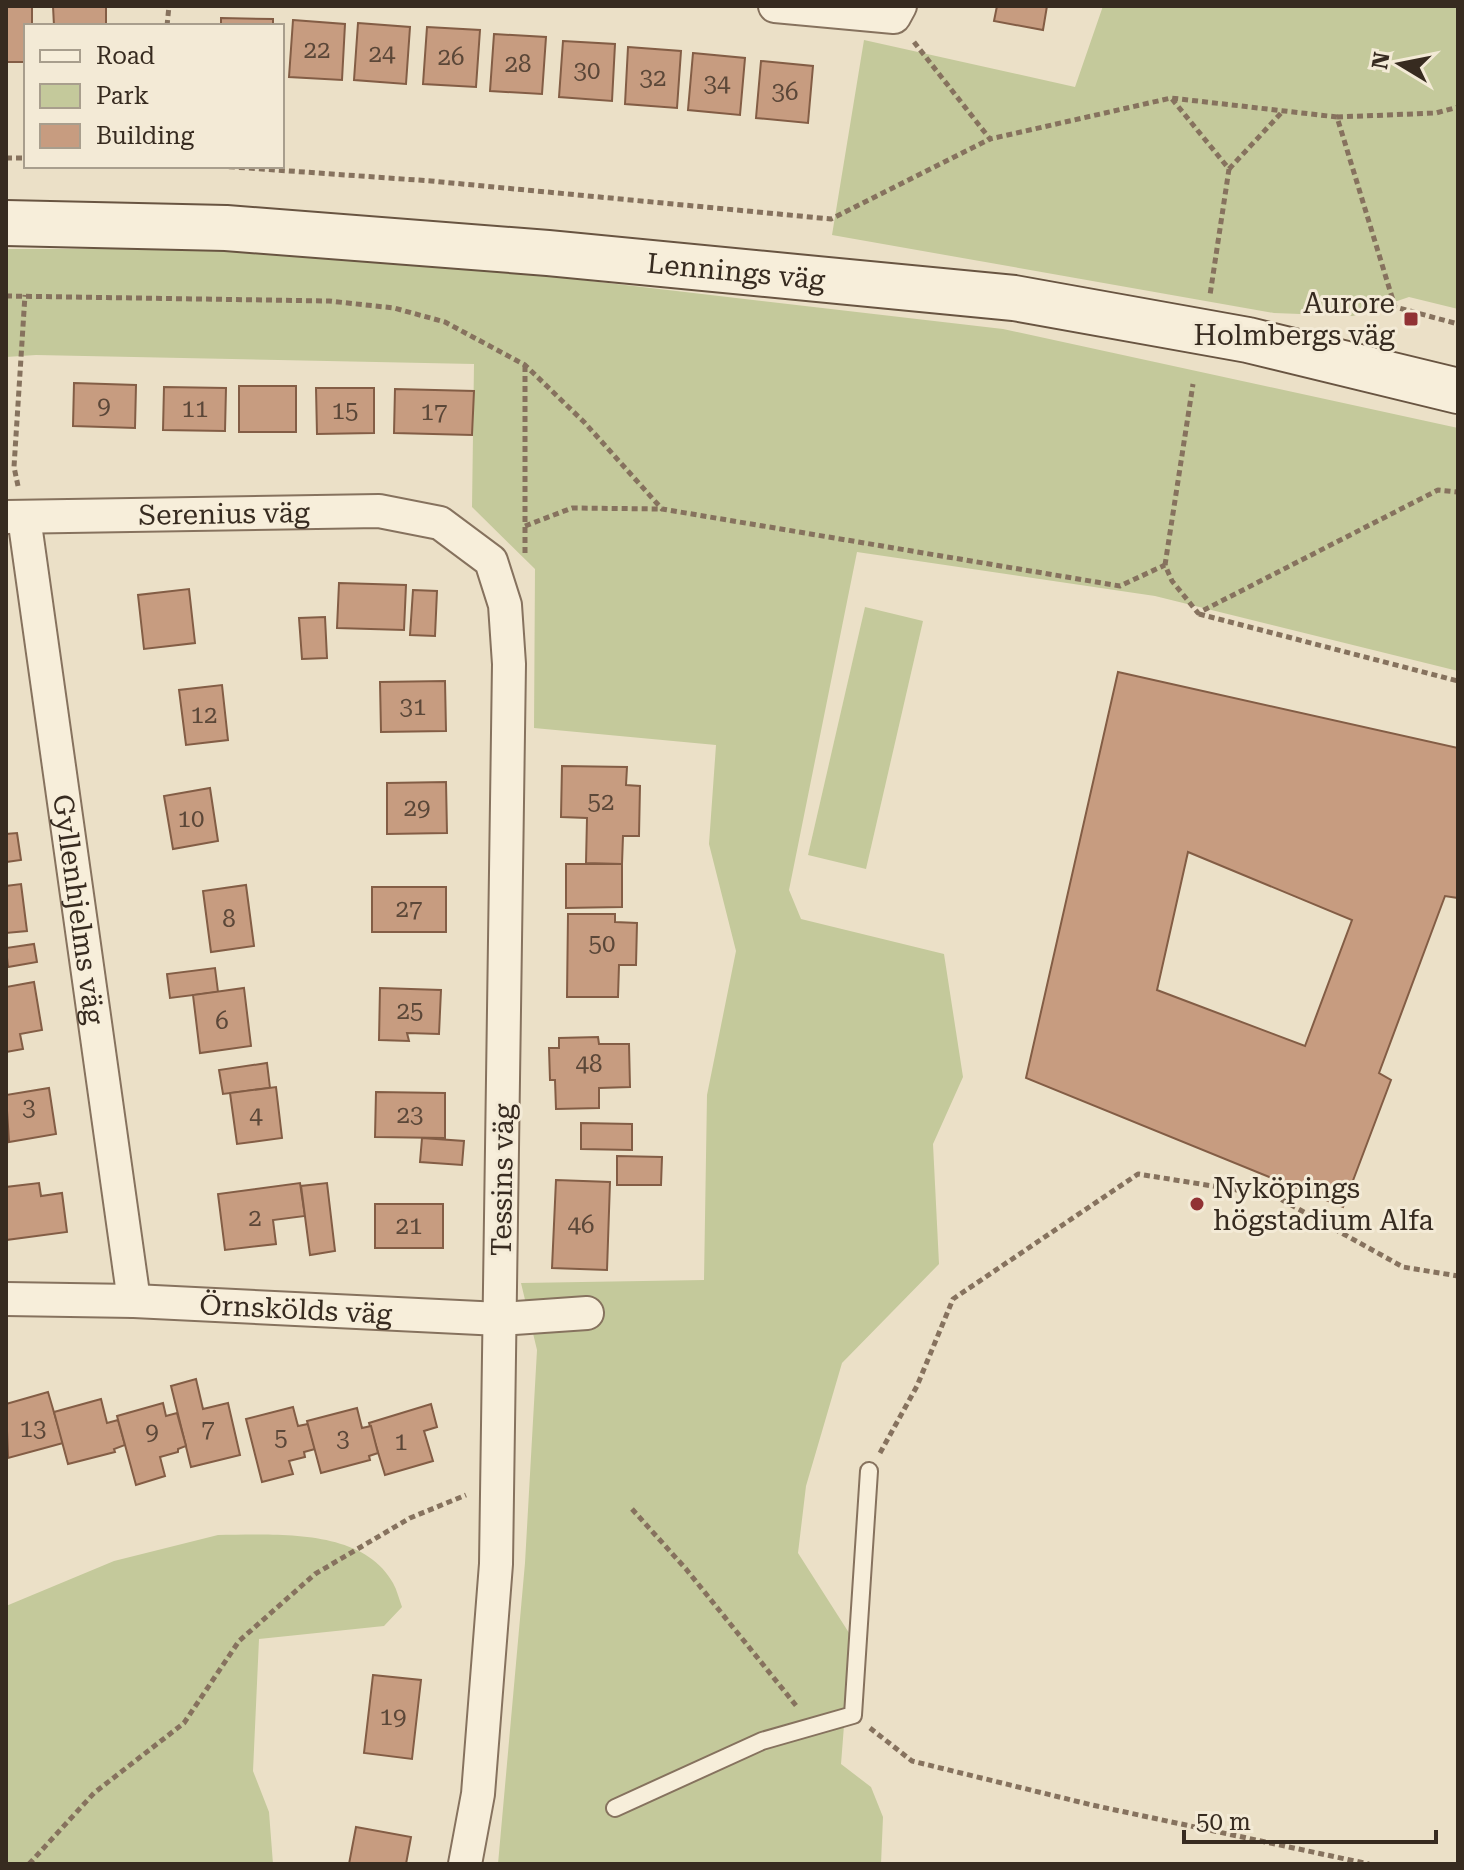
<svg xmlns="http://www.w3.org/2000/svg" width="1464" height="1870" font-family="'Roboto Serif',serif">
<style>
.green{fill:#c4c99b}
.building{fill:#c79c80;stroke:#835d45;stroke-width:2;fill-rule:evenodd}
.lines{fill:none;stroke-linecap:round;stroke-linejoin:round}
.lane-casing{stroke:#86725e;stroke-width:20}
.street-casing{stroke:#86725e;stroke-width:36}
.secondary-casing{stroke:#685441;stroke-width:48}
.path{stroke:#86725e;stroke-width:5;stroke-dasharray:6 4;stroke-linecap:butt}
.lane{stroke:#f7eeda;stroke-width:16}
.street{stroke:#f7eeda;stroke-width:32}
.secondary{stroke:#f7eeda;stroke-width:44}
.poi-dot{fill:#913234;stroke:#f3ead6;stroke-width:3}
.labels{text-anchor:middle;stroke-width:6;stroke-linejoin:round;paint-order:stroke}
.number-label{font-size:24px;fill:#5b4738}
.street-label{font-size:28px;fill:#372b20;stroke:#f3ead6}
.poi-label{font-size:28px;fill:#372b20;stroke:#f3ead6;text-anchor:end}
</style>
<rect width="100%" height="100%" fill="#ebe0c7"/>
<g class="green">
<path d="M1103,6H1458V309L1409,297L1353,316L1274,313L832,235L864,40L1075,87Z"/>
<path d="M6,249H220L548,276L1003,329L1458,428V671L1155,596L857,552L789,890L801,919L944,954L963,1077L933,1144L939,1264L842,1363L806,1486L798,1553L851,1636L841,1764L871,1787L883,1817L881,1864H498L525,1563L537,1350L521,1283L704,1280L707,1095L736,951L709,844L716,745L534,728L535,569L472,507L474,364L36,355L6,357Z"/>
<path d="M865,607L923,621L866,869L808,855Z"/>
<path d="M218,1535C272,1535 362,1527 393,1583C397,1590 399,1599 402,1607L384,1626L259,1639L253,1771L269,1812L273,1864H6V1606L114,1561Z"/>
</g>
<g class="building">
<path d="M6,6H32V26H26V62H6Z"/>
<path d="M53,6H106V26H54Z"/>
<path d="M997,6H1047L1043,30L994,21Z"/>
<path d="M221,18L273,19V26H221Z"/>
<path d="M293,20L345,24L342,80L289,77Z"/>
<path d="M358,23L410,27L406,84L354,80Z"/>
<path d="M427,27L480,30L476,87L423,84Z"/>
<path d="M494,34L546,37L542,94L490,91Z"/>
<path d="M563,41L615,44L612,101L559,97Z"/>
<path d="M628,47L681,51L677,108L625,104Z"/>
<path d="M693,53L745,58L740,115L688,110Z"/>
<path d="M761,61L813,66L808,123L756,118Z"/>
<path d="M74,383L136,385L135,428L73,426Z"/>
<rect x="239" y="386" width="57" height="46"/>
<path d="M164,387L226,388L225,431L163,430Z"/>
<path d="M316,388H374V433L317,434Z"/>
<path d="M395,389L474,391L472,435L394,433Z"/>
<path d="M339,583L406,585L404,630L337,628Z"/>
<path d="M189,589L195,643L144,649L138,595Z"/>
<path d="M413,590L437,591L435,636L410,635Z"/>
<path d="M325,617L327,658L302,659L299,618Z"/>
<path d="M1118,672L1458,748V898L1445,896L1379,1073L1391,1080L1343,1207L1026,1078ZM1188,852L1352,920L1305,1046L1157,990Z"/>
<path d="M445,681L446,731L381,732L380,682Z"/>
<path d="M222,685L228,740L186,745L179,690Z"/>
<path d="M562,766L627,767L626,785L640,786L639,836H623L622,864L586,863L587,818L561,817Z"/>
<path d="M446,782L447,833L387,834V783Z"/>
<path d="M210,788L218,841L173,849L164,796Z"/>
<path d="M17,833L21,860L6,862V834Z"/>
<path d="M566,864H622V907L566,908Z"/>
<path d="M21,884L27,931L6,933V886Z"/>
<path d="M246,885L254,946L211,952L203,891Z"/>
<rect x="372" y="887" width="74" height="45"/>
<path d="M568,914H615V922L637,923L636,965H619L618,997H567Z"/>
<path d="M34,944L37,962L8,967L6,948Z"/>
<path d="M215,968L218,992L170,998L167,974Z"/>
<path d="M34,982L42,1030L20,1034L23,1049L6,1052V987Z"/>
<path d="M244,988L251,1046L200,1053L193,995Z"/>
<path d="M380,988L441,990L439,1034L407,1033L409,1041L379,1040Z"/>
<path d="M598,1037L599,1044H629L630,1087L599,1088V1108L556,1109L555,1080H550L549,1048H559V1038Z"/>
<path d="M267,1063L270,1088L223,1094L219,1070Z"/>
<path d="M276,1087L282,1138L237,1144L230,1093Z"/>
<path d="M49,1088L56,1134L9,1142L6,1095Z"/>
<path d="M376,1092L445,1093V1138L375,1137Z"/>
<path d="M581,1123L632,1124V1150L581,1149Z"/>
<path d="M422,1138L464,1141L462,1165L420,1162Z"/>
<path d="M617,1156L662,1157L661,1185H617Z"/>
<path d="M556,1180L610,1182L607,1270L552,1268Z"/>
<path d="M39,1183L41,1196L62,1193L67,1232L6,1240V1187Z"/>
<path d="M300,1183L305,1216L273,1220L276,1244L225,1250L218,1194Z"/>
<path d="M327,1183L335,1251L310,1255L301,1186Z"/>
<rect x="375" y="1204" width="68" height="44"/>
<path d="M196,1379L203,1409L228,1403L240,1455L191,1467L171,1386Z"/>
<path d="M48,1392L63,1443L8,1458L6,1404Z"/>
<path d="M101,1399L107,1423L118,1420L125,1445L114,1449L115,1452L68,1464L54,1412Z"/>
<path d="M163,1403L166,1416L177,1413L186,1446L178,1449V1452L160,1457L165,1476L136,1485L117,1416Z"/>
<path d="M431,1404L437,1427L424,1431L433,1461L385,1475L369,1423Z"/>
<path d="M293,1407L298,1426L308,1424L315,1449L304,1452L305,1457L289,1461L293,1474L262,1482L246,1419Z"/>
<path d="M357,1408L362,1428L371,1426L378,1453L369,1456L370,1460L321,1473L307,1421Z"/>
<path d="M373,1675L421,1680L412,1759L364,1753Z"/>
<path d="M356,1827L411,1837L406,1864H349Z"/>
</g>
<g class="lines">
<defs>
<path id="lane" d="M615,1808L762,1741L853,1715L869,1471"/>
<g id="street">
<path d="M775,6L894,17L900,6"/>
<path id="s1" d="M6,517L379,511L440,523L491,561L505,605L509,664L496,1564L478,1794L465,1864"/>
<path id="s2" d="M24,517L134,1301"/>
<path id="s3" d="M6,1299L134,1301L500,1319L587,1313"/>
</g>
<g id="secondary">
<path id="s4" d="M6,223L226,228L548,253L1014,298L1248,340L1458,391"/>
</g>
</defs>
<use href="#lane" class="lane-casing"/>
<use href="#street" class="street-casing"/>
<use href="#secondary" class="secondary-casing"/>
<g class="path">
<path d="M167,26L169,6"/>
<path d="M914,42L990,139L1171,98L1337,117L1395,307L1458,324"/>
<path d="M1172,99L1229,169L1210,295"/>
<path d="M1337,117L1436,113L1458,107"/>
<path d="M6,158H26"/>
<path d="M219,166L431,181L831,219L990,139"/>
<path d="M1229,169L1283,111"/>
<path d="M6,296L329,301L394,308L445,322L525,365L584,422L662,509L1120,586L1165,565L1172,581L1198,613L1438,490L1458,492"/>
<path d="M525,366V526L572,508L662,509"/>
<path d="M18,486L14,467L25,295"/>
<path d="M525,553V526"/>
<path d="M1165,565L1193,384"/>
<path d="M1199,614L1458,681"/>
<path d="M880,1453L917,1386L953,1299L1138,1174L1275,1196L1403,1267L1458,1276"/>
<path d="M632,1509L686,1569L798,1708"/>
<path d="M870,1728L912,1761L1092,1805L1369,1864"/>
<path d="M29,1864L94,1793L184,1723L239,1641L315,1574L410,1518L466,1495"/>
</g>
<use href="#lane" class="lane"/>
<use href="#street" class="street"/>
<use href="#secondary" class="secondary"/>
</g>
<g class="poi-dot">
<rect x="1403" y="311" width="16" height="16" rx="4"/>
<circle cx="1197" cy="1204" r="8"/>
</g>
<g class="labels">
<g class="number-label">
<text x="317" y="58">22</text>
<text x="382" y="62">24</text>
<text x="451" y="65">26</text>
<text x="518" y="72">28</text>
<text x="587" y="79">30</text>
<text x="653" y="86">32</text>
<text x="717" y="92">34</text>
<text x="785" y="100">36</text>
<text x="104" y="414">9</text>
<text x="195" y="417">11</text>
<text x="345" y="419">15</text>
<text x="434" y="420">17</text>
<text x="413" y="715">31</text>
<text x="204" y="723">12</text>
<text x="601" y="810">52</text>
<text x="417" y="816">29</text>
<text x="191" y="827">10</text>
<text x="409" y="917">27</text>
<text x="229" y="927">8</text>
<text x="602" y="952">50</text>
<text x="410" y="1019">25</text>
<text x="222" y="1029">6</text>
<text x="589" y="1072">48</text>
<text x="29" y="1116">3</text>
<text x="410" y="1123">23</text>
<text x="256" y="1124">4</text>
<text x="255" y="1226">2</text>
<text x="581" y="1233">46</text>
<text x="409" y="1234">21</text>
<text x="33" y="1437">13</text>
<text x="208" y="1437">7</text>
<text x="152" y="1440">9</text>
<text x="281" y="1446">5</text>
<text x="343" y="1447">3</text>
<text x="401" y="1450">1</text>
<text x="393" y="1725">19</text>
</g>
<g class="street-label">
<text dy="10" stroke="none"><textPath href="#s4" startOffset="732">Lennings väg</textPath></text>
<text dy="10" stroke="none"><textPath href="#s1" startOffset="218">Serenius väg</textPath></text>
<text dy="10" stroke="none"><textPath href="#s2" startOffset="396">Gyllenhjelms väg</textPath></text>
<text transform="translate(502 1180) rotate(-89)" y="10">Tessins väg</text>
<text dy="10" stroke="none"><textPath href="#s3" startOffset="290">Örnskölds väg</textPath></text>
</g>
<g class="poi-label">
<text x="1395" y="313">Aurore<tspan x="1395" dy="32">Holmbergs väg</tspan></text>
<text x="1213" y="1198" text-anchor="start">Nyköpings<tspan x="1213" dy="32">högstadium Alfa</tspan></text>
</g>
</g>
<rect width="1464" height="1870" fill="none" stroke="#372b20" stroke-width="16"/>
<rect x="24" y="24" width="260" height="144" fill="#f3ead6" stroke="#a89e8d" stroke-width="2"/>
<rect x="40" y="50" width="40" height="12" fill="#f7eeda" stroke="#a89e8d" stroke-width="2"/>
<text x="96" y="64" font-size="24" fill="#372b20">Road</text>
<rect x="40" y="84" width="40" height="24" fill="#c4c99b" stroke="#a89e8d" stroke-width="2"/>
<text x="96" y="104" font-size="24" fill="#372b20">Park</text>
<rect x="40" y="124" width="40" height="24" fill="#c79c80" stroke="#a89e8d" stroke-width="2"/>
<text x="96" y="144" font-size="24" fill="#372b20">Building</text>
<g transform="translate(1400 64) rotate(280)" stroke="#f3ead6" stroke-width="6" paint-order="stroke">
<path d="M0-6L14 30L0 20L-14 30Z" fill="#372b20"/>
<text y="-12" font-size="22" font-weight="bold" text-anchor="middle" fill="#372b20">N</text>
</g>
<path d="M1184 1830v12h252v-12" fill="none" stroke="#372b20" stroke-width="4"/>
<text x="1196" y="1830" font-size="24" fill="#372b20" stroke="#f3ead6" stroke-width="6" paint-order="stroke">50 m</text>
</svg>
